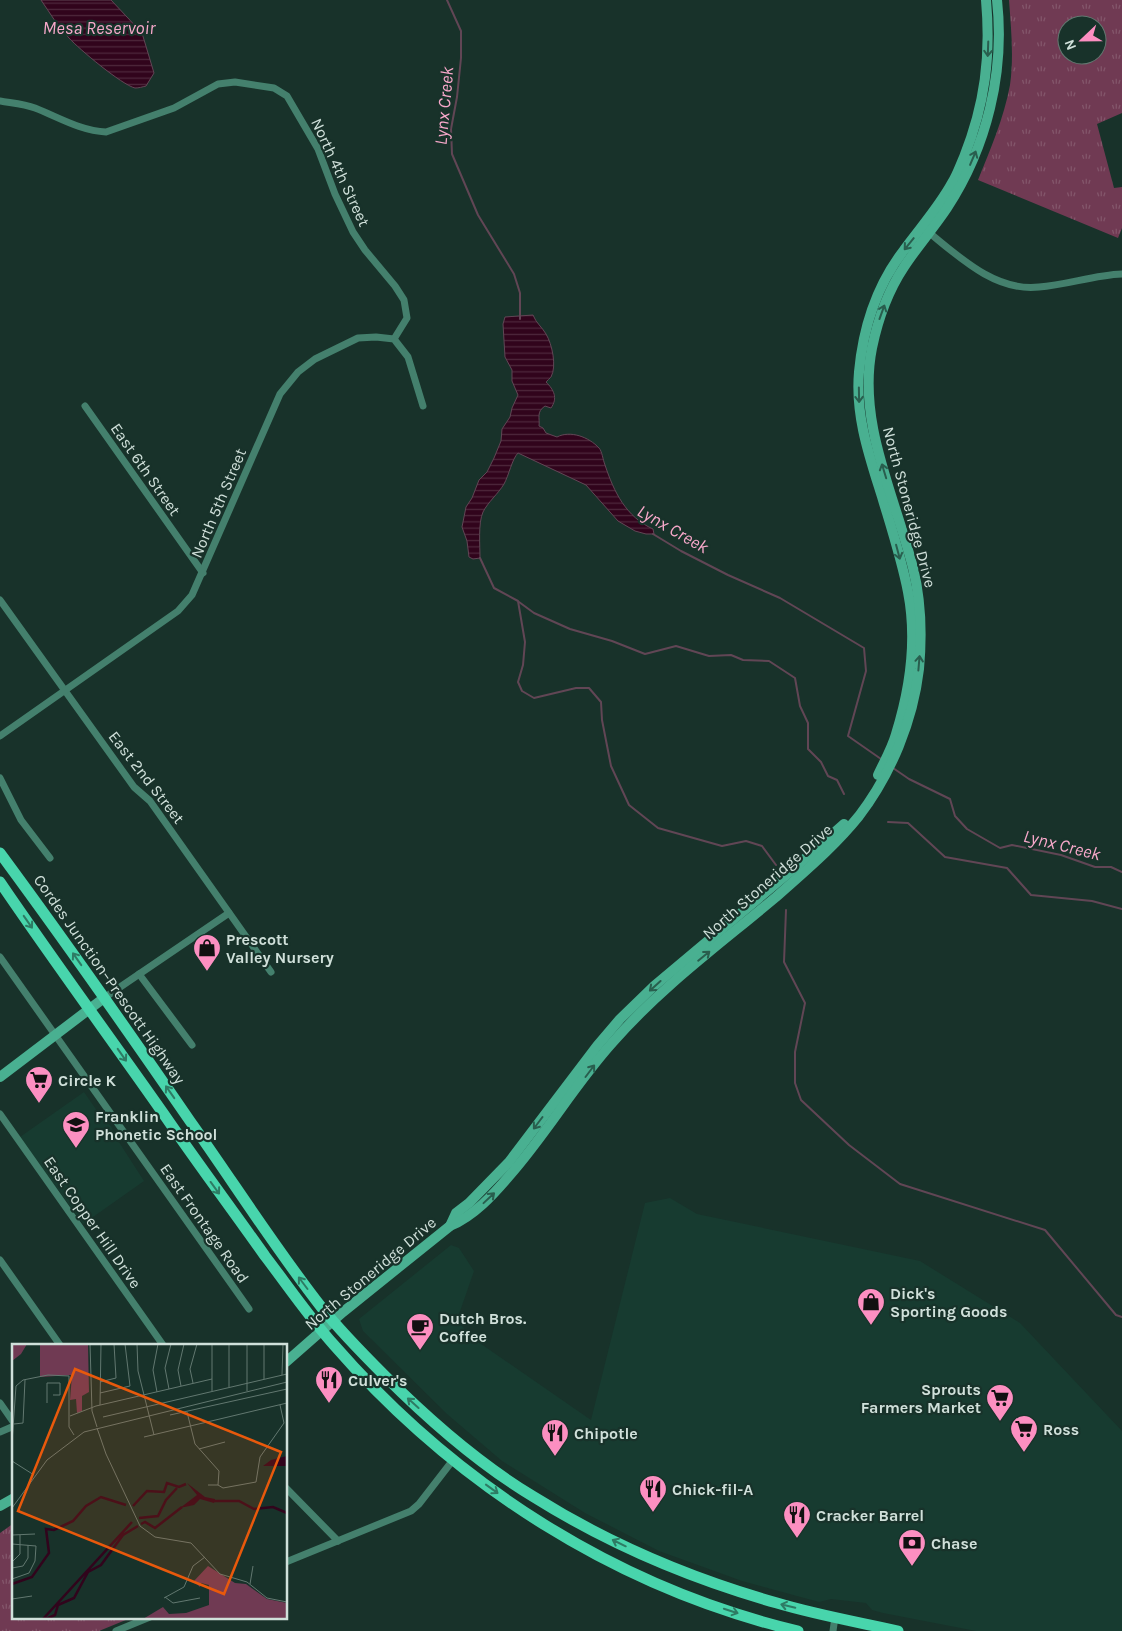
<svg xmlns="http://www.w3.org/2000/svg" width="1122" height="1631" font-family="Karla,sans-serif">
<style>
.built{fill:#173b30}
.grass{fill:url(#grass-tufts);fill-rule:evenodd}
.water{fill:url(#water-rules);stroke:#614655}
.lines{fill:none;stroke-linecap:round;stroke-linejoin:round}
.stream{stroke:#614655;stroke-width:2}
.street{stroke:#44806d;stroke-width:7}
.secondary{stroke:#49b091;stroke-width:10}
.primary{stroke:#48d5ac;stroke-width:11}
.oneway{stroke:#295e4e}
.oneway2{stroke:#2e7b64}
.labels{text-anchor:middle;stroke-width:4.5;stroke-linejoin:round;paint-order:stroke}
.street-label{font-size:16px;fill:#d0e0da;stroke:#18322a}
.poi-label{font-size:16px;font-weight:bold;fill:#d0e0da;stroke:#18322a;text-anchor:start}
.water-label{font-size:18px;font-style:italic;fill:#f7a8ca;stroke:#18322a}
.inset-river{fill:none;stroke:#31041c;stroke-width:2.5}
.inset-road{fill:none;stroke:#627870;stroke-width:1}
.view{fill:#e8590c;fill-opacity:0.15;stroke:#e8590c;stroke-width:2.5}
.inset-edge{fill:none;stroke:#d0e0da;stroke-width:2.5}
</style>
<defs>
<pattern id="grass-tufts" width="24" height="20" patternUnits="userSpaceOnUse" patternTransform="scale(1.25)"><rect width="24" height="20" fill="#703a53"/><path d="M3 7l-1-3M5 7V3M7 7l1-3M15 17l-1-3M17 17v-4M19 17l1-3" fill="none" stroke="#83566b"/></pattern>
<pattern id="water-rules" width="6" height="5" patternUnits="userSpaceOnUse" patternTransform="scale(1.25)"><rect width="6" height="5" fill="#31041c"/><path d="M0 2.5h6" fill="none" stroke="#4e283c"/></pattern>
</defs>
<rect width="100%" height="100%" fill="#18322a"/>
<g class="built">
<path d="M84,1092L104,1121L111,1126L115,1136L144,1181L83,1224L20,1137Z"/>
<path d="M670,1198L697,1214L920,1261L1020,1323L1122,1431V1631H976L883,1613L872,1610L866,1603L831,1599L819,1602L742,1581L659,1551L585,1513L502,1461L447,1414L363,1331L359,1319L451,1245L459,1248L474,1271L457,1320L471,1337L591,1420L645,1203Z"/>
</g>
<g class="grass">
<path d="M1009,0H1122V113L1097,124L1114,188L1122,187V228L1118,238L978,180C990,150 1004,118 1010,85C1014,57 1011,28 1009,0ZM1067,25H1097V55H1067Z"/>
<path d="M14,1523V1617H133L99,1631H0V1533Z"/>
</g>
<g class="water">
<path d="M41,0H111L142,33L154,73L146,86C142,87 139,88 135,88C122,85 79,49 69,38C58,27 50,13 41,0Z"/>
<path d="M533,315C536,323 542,327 546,334C552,344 557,366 551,377C551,377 546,382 546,382C554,390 558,398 551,408L545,406C536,412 540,418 539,426L543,428L546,433L557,437C570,430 589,437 599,448C602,451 603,460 605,465C614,492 626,517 653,529L654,534H646L635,531L618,521L586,485L518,453C512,459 509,475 504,484C498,494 488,502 483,512C478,523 480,546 480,558L473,559L469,557L467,541L462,527L466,507L472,498L479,480L487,472L494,458L501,441L502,429L510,417L512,408L518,395L512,381V370L505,357L503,324L505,317Z"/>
</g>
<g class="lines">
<g class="stream">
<path d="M447,0L461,31V58L457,97L451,129L452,154L478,215L514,274L520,293V319"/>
<path d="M653,534L681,551L728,575L780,598L864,648L866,671L848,736L881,759"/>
<path d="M480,558L494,588L518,601L525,642L523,665L518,682L522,691L534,698L576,688H589L601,702L602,720L611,766L629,805L658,828L722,846L746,841L762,846L776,865"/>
<path d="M519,602L534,613L570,629L612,641L645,654L676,646L709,656L731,655L743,660L769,661L795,678L800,706L808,723V749L821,762L828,776L837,780L844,794"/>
<path d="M893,768L909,779L950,799L955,816L967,829L1000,848L1012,845L1061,855L1095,867H1111L1122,872"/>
<path d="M888,822L908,823L945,857L1007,868L1031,895L1092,901L1122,909"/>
<path d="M786,910L784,962L805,1003L795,1052V1083L801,1100L849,1145L900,1184L1045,1230L1116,1315L1122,1317"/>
</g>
<g class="street">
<path d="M0,101C11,103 24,104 35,108C58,117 81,131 106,132L174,108L218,84L235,82L274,88L287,96L318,149L335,194L353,232L365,250L395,286L404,300L407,318L394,339"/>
<path d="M926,230C958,256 995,292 1039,287C1067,285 1094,275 1122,274"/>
<path d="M85,406L203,573"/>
<path d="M0,600L134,787L150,801L271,972"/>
<path d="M0,736L178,611L192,595L280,394L298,372L315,359L358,338L376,337L394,339L408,357L423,406"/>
<path d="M0,778L21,820L50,858"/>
<path d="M0,957L249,1309"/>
<path d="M139,974L192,1045"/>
<path d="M104,998L229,913"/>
<path d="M0,1114L163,1345"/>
<path d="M0,1260L60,1345"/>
<path d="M0,1403L14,1423"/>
<path d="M0,1432L14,1426"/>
<path d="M286,1488L338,1541"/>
<path d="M286,1562L411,1511L419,1504L453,1460"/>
<path d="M116,1631L150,1617"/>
<path d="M833,1631L835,1617"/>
</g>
<g class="secondary">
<path d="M878,775C884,762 892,748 896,734C910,689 917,638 908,592C902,561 892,530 883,500C870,458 855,417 859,372C863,328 877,285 904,250C920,228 939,207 952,183C957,175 960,166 964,157C985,104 991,56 986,0"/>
<path d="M0,1077L104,998"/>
<path d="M450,1226L456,1213L469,1203L509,1162L597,1046L620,1019L654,986L791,871L844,824"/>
<path d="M286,1362L343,1312L450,1226C474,1216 493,1195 510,1175C547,1133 575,1084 613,1042C661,987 720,944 776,897C805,871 834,847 859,816C891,774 913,721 919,669C922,636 921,600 913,568C895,496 857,423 872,348C878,319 888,291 904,267C917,247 933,229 947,208C987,147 1005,72 997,0"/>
<path d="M0,1506L14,1498"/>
</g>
<g class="primary">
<path d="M0,853C65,941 128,1031 190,1121C234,1183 275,1248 322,1308C341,1332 363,1354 385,1376C430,1421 479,1464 534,1497C609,1544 692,1579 777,1603C817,1615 858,1622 898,1631"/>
<path d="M0,882C53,960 109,1036 163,1113C196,1161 231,1208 265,1256C288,1286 309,1317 334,1345C456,1485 617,1588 798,1631"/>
</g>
</g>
<defs><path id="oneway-shaft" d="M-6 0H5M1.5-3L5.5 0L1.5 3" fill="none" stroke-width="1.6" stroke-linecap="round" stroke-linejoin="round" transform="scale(1.25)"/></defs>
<g class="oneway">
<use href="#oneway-shaft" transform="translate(988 49) rotate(92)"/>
<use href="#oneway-shaft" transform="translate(973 158) rotate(-67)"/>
<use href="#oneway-shaft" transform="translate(909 244) rotate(129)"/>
<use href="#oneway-shaft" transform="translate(882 312) rotate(-70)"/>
<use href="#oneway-shaft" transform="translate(859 395) rotate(89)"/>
<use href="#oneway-shaft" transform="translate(884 471) rotate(-107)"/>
<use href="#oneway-shaft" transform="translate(898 552) rotate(75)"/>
<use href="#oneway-shaft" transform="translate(919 663) rotate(-85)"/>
<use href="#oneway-shaft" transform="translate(704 956) rotate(-39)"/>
<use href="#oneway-shaft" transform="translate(655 986) rotate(138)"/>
<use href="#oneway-shaft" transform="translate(590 1071) rotate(-53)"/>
<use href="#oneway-shaft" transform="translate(538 1123) rotate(127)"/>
<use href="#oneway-shaft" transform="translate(489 1198) rotate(-43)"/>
</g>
<g class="oneway2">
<use href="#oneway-shaft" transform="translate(28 922) rotate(55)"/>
<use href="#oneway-shaft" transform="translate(77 959) rotate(-125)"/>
<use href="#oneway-shaft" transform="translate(122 1055) rotate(55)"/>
<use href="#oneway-shaft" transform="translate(170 1092) rotate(-125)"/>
<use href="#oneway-shaft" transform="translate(215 1188) rotate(54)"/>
<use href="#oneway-shaft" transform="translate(303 1283) rotate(-127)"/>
<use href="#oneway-shaft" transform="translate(413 1403) rotate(-138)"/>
<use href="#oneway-shaft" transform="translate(492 1489) rotate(36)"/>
<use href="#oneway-shaft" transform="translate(619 1543) rotate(-154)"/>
<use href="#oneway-shaft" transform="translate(788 1606) rotate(-167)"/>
<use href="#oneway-shaft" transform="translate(731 1611) rotate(18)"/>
</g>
<defs>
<symbol id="shop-pin" viewBox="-11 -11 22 30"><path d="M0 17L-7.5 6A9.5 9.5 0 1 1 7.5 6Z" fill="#fc8fc1" stroke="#18322a"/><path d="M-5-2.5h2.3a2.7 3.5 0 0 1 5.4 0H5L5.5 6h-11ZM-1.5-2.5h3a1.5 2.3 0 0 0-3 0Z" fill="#111"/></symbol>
<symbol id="supermarket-pin" viewBox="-11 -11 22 30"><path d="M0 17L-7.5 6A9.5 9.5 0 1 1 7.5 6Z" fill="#fc8fc1" stroke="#18322a"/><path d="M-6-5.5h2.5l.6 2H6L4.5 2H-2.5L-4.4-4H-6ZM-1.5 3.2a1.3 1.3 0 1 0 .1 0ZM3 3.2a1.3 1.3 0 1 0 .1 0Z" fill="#111"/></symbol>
<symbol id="school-pin" viewBox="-11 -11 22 30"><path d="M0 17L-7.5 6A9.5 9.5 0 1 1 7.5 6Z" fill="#fc8fc1" stroke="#18322a"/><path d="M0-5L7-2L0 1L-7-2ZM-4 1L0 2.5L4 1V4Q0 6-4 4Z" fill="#111"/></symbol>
<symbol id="cafe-pin" viewBox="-11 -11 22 30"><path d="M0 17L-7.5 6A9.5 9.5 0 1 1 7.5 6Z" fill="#fc8fc1" stroke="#18322a"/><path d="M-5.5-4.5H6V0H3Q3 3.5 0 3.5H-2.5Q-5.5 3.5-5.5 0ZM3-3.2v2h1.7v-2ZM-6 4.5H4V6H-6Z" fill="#111"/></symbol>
<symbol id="restaurant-pin" viewBox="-11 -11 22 30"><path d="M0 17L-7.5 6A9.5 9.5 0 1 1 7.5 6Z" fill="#fc8fc1" stroke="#18322a"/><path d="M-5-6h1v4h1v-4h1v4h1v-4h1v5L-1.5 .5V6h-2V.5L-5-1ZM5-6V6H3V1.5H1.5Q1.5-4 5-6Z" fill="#111"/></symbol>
<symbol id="bank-pin" viewBox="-11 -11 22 30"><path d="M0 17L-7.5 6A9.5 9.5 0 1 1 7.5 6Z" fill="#fc8fc1" stroke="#18322a"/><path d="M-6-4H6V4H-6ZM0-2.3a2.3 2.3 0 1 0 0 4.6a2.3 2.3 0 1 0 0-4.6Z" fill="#111"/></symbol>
</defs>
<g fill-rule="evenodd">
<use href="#shop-pin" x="191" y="932" width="32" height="43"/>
<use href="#supermarket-pin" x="23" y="1064" width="32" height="43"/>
<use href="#school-pin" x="60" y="1109" width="32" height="43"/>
<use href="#shop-pin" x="855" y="1286" width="32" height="43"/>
<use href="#cafe-pin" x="404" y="1311" width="32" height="43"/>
<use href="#restaurant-pin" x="313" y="1364" width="32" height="43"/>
<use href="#supermarket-pin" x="984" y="1382" width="32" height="43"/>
<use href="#supermarket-pin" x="1008" y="1413" width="32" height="43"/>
<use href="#restaurant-pin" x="539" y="1417" width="32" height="43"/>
<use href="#restaurant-pin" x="637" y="1473" width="32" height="43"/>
<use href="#restaurant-pin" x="781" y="1499" width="32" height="43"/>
<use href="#bank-pin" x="896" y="1527" width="32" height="43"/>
</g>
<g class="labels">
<g class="street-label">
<text transform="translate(341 172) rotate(65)" y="6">North 4th Street</text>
<text transform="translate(146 469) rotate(55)" y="6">East 6th Street</text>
<text transform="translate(218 503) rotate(-67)" y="6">North 5th Street</text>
<text transform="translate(910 507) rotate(75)" y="6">North Stoneridge Drive</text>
<text transform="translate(147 777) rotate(52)" y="6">East 2nd Street</text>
<text transform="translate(767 881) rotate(-41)" y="6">North Stoneridge Drive</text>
<text transform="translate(110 979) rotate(55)" y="6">Cordes Junction–Prescott Highway</text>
<text transform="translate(93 1222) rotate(55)" y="6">East Copper Hill Drive</text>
<text transform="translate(205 1223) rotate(55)" y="6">East Frontage Road</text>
<text transform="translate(370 1273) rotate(-40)" y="6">North Stoneridge Drive</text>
</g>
<g class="poi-label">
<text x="226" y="945">Prescott<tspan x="226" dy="18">Valley Nursery</tspan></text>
<text x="58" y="1086">Circle K</text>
<text x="95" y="1122">Franklin<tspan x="95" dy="18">Phonetic School</tspan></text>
<text x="890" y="1299">Dick's<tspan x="890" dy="18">Sporting Goods</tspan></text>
<text x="439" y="1324">Dutch Bros.<tspan x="439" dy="18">Coffee</tspan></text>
<text x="348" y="1386">Culver's</text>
<text x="981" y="1395" text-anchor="end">Sprouts<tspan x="981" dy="18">Farmers Market</tspan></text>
<text x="1043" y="1435">Ross</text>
<text x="574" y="1439">Chipotle</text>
<text x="672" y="1495">Chick-fil-A</text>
<text x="816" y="1521">Cracker Barrel</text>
<text x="931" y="1549">Chase</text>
</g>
<g class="water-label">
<text x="99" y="34">Mesa Reservoir</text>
<text transform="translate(444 106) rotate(-85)" y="6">Lynx Creek</text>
<text transform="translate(673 529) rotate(30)" y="6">Lynx Creek</text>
<text transform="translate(1062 845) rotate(14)" y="6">Lynx Creek</text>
</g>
</g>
<g transform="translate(12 1344)">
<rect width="275" height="275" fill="#18322a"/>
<path d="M0,0H15L9,10L0,17ZM28,0H76L77,48L70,52V67L65,69L64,55L58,56L60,31L28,33ZM196,222L223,239L234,240L255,255L275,259V275H131L151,263L157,270L174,269L197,261V241L189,239L188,243L182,237Z" fill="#703a53"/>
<path d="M275,112V122H251L259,116ZM175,139L193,153L203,155L202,159L188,155L182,161L168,164L185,151Z" fill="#31041c"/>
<path class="inset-river" d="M202,157H227L242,165L261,163L275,169M121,162L135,147L152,148L155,139L167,143L174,140M127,174L146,172L154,156L165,144M129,180L133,178L143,184L170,163M0,240L20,233L37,209L34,185L42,186L61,177L74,162L89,153L114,161M31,275L120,178M34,275L43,271L46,261L62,254L76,228L89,221L111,191L126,182"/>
<path class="inset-road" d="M78,0L80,67L85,83M125,0L126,27L142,91M235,0V47M270,31L271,0M252,35V0M88,38L104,34L102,0M181,39L178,25L185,0M169,42L166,26L172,0M217,43V0M157,45L153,24L159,0M200,47V0M145,48L141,26L146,0M88,49L118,42L113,0M35,59V39H48V51H41M88,61L89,0M175,68L183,100L207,127L206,141H196M158,71L275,45M58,72L84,62L200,35M91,73L275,30M2,80L11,79L13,36M85,84L94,110L128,182L143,193L179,199L208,230L235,238L255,254L275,258M132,93L275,59M0,98L4,42L11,36L36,31L57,32V83L62,91M187,105L213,98M0,117L22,131M206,141L211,144L244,138L248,113L272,79L268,61M0,164L35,116L72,88L275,38M0,191L23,190M0,200L24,202L23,217L17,229L0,235M0,218L8,210V191M0,224L11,222L16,214V201M238,240L241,222M153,253L161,259L188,254M152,254L172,243L181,222L193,213M0,255L20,252"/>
<path class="view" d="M63,25L269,108L212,250L6,167Z"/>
<rect width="275" height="275" class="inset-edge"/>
</g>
<g transform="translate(1082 40) rotate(248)"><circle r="24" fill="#18322a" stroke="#627870"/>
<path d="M0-4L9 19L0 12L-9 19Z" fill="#fc8fc1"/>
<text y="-8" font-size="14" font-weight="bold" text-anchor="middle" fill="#d0e0da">N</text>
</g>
</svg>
